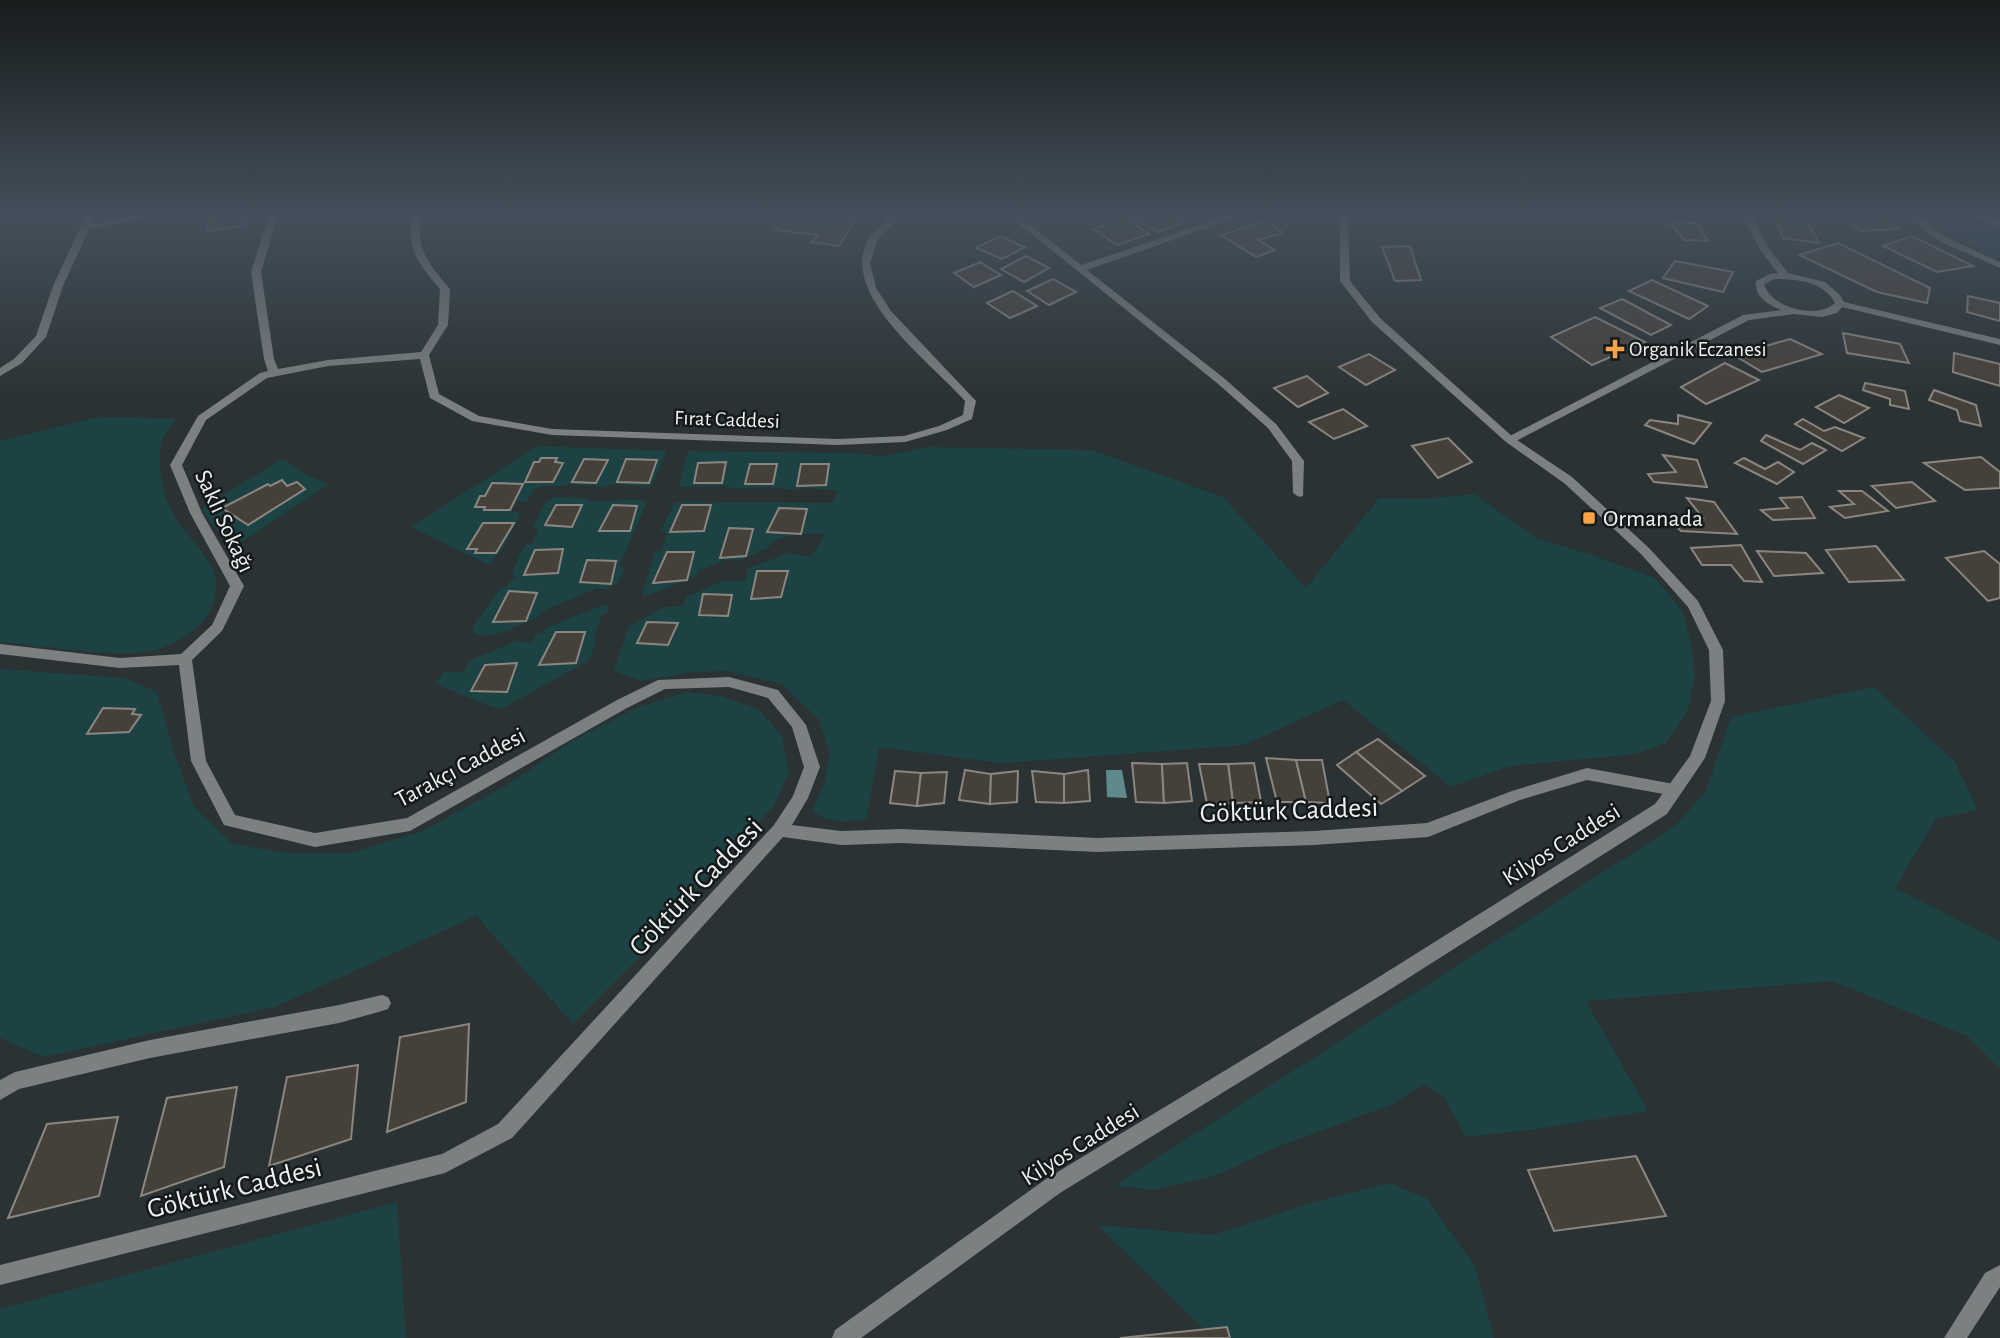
<svg xmlns="http://www.w3.org/2000/svg" width="2000" height="1338" font-family="'Alegreya Sans',sans-serif">
<style>
.green{fill:#1c4244}
.water{fill:#5e8a8c}
.building{fill:#46403b;stroke:#8c8680;stroke-width:2}
.lines{fill:none;stroke-linecap:round;stroke-linejoin:round}
.minor{fill:#7c8081;fill-rule:evenodd}
.tertiary{fill:#7c8081;fill-rule:evenodd}
.poi-dot{fill:#f7a148;stroke:#151919;stroke-width:2.5}
.labels{text-anchor:middle;stroke-width:5;stroke-linejoin:round;paint-order:stroke}
.far-poi-label{font-size:21px;fill:#edf2f2;stroke:#151919;text-anchor:start}
.far-street-label{font-size:21px;fill:#edf2f2;stroke:#151919}
.poi-label{font-size:24px;fill:#edf2f2;stroke:#151919;text-anchor:start}
.street-label{font-size:24px;fill:#edf2f2;stroke:#151919}
.near-street-label{font-size:28px;fill:#edf2f2;stroke:#151919}
</style>
<rect width="100%" height="100%" fill="#2a3233"/>
<g class="green">
<path d="M201,215H261L258,226L197,235Z"/>
<path d="M1928,215H1953L2000,226V260L1987,257L1985,250L1953,234Z"/>
<path d="M117,417L176,419C171,426 164,434 162,442C156,466 163,498 176,519C189,539 212,556 216,581C222,621 172,652 138,653C93,655 45,645 0,642V441L95,418Z"/>
<path d="M537,446L667,451L651,487L616,484L603,487L569,484L564,486H542L534,490L526,502L517,501L511,511L521,513L502,551L494,557L491,566L411,527Z"/>
<path d="M929,447L1092,450L1223,497L1306,588L1379,498L1424,499L1474,494L1538,539L1589,554L1655,578L1683,612L1690,639L1695,673L1688,711L1666,743L1636,754L1510,766L1451,787L1343,700L1244,745L1001,763L879,747L866,819C844,822 830,824 812,811L824,784L830,753L819,720L782,684L728,671L691,672L641,681L614,671L629,626L664,607L683,606L686,597L722,581H745L748,568L789,553L811,557L825,534C811,532 773,535 768,548L739,561L725,560L699,571L697,576L643,597L642,594L655,552L662,550L667,534L661,530L675,502L833,503L837,490L801,488L795,490L767,487L742,489L718,486L679,487L688,451L848,453L883,456Z"/>
<path d="M283,458L304,474L329,484L231,549L201,509Z"/>
<path d="M554,497L584,498L588,501C606,502 624,499 643,500L647,503L619,566L624,569L618,583L604,590L597,588L541,612L539,617C521,623 489,644 472,632L473,626L499,590L507,586L515,576L512,571L525,545L532,543L538,530L533,527L545,503Z"/>
<path d="M602,605L609,607L608,612L602,615L593,639L596,643L588,661L500,710L435,684L443,672H464L469,661L516,641L532,643L537,633H542L544,629Z"/>
<path d="M0,669L124,678L157,692L174,753L194,807L233,844L293,854L350,853L423,831L505,786L572,741L634,709L686,692L721,696L760,710L782,736L789,772L774,806L708,875L641,956L573,1024L476,916L275,1007L43,1057L0,1038Z"/>
<path d="M1874,687L1955,762L1978,810L1936,819L1895,888L2000,941V1069L1967,1036L1832,981L1586,1001L1648,1111L1537,1129L1466,1137L1444,1097L1424,1084L1391,1105L1277,1147L1215,1176L1152,1190L1115,1185L1675,826L1706,791L1731,717Z"/>
<path d="M1389,1183L1426,1198L1475,1266L1494,1338H1213L1097,1225L1213,1235L1307,1204Z"/>
<path d="M397,1202L406,1338H0V1309Z"/>
</g>
<path class="water" d="M1106,770H1122L1127,798L1107,797Z"/>
<g class="building">
<path d="M210,215H244L241,226L207,231Z"/>
<path d="M786,215H841L857,217L839,246L812,242L818,235L775,230Z"/>
<path d="M1136,215H1175L1186,222L1158,232L1132,217Z"/>
<path d="M1775,215H1804L1819,243L1783,238Z"/>
<path d="M1841,215H1883L1900,229L1860,231Z"/>
<path d="M1125,218L1149,234L1117,245L1093,229Z"/>
<path d="M1266,221L1283,233L1258,240L1275,250L1256,257L1221,235Z"/>
<path d="M1669,222L1696,223L1708,241L1684,240Z"/>
<path d="M1000,236L1025,247L1002,259L976,248Z"/>
<path d="M1912,236L1973,266L1937,272L1883,246Z"/>
<path d="M1838,243L1930,288L1927,303L1877,292L1799,255Z"/>
<path d="M1410,246L1421,280L1395,281L1382,247Z"/>
<path d="M1026,256L1049,268L1024,282L1001,269Z"/>
<path d="M1675,261L1733,272L1723,292L1663,278Z"/>
<path d="M980,262L1001,275L974,287L954,273Z"/>
<path d="M1053,279L1076,292L1049,305L1027,291Z"/>
<path d="M1652,280L1708,306L1689,319L1629,291Z"/>
<path d="M1013,291L1037,306L1010,318L987,303Z"/>
<path d="M1968,296L2000,303V321L1967,312Z"/>
<path d="M1622,299L1671,325L1651,335L1600,308Z"/>
<path d="M1595,317L1645,342L1592,365L1551,337Z"/>
<path d="M1843,333L1900,344L1909,363L1847,353Z"/>
<path d="M1790,339L1822,354L1762,372L1734,355Z"/>
<path d="M1954,353L2000,364V386L1953,372Z"/>
<path d="M1369,354L1395,370L1366,385L1339,367Z"/>
<path d="M1725,363L1759,380L1706,404L1681,387Z"/>
<path d="M1307,376L1328,393L1298,407L1274,388Z"/>
<path d="M1865,383L1905,391L1909,409L1890,405V399L1863,390Z"/>
<path d="M1934,390L1976,405L1981,426L1960,421L1957,410L1929,400Z"/>
<path d="M1839,395L1869,408L1844,423L1816,407Z"/>
<path d="M1343,409L1367,426L1334,439L1309,422Z"/>
<path d="M1678,415L1711,423L1694,444L1645,425L1650,420L1678,424Z"/>
<path d="M1803,419L1824,431L1835,427L1864,438L1842,451L1795,424Z"/>
<path d="M1766,435L1800,450L1812,443L1826,450L1803,464L1761,441Z"/>
<path d="M1448,438L1472,462L1438,478L1412,446Z"/>
<path d="M1663,455L1697,460L1707,487L1654,482L1648,474L1676,472Z"/>
<path d="M1981,457L2000,472V488L1965,490L1924,463Z"/>
<path d="M541,458H557L555,462L563,463L553,482H525L534,462H539Z"/>
<path d="M1744,458L1765,469L1778,462L1794,472L1777,484L1735,463Z"/>
<path d="M584,459L608,460L596,483L572,482Z"/>
<path d="M626,459L657,460L649,483L617,482Z"/>
<path d="M726,462L722,483H694L698,463Z"/>
<path d="M750,464H777L773,484H745Z"/>
<path d="M801,464H829L826,485L797,486Z"/>
<path d="M282,480L287,486L297,482L305,489L248,525L222,508L268,484L270,486Z"/>
<path d="M1912,482L1935,501L1896,508L1872,486Z"/>
<path d="M492,483L523,484L510,510H484L485,507H475L480,496H485Z"/>
<path d="M1839,491H1862L1888,511L1845,518L1830,507L1854,504Z"/>
<path d="M1802,497L1815,518L1773,520L1761,510L1788,508L1780,498Z"/>
<path d="M1687,498L1714,502L1737,534L1681,531L1669,519L1703,518Z"/>
<path d="M556,505H582L572,527L545,525Z"/>
<path d="M613,505L637,506L630,531H599Z"/>
<path d="M682,505H711L704,531L670,532Z"/>
<path d="M779,508L807,509L801,534L767,532Z"/>
<path d="M483,523H514L496,553H475L477,549H467Z"/>
<path d="M729,528L753,529L746,556L720,558Z"/>
<path d="M1741,545L1762,582L1744,581L1731,565H1702L1691,548Z"/>
<path d="M1876,546L1904,580L1849,582L1826,550Z"/>
<path d="M563,549L558,573L524,575L535,550Z"/>
<path d="M1757,551L1806,553L1823,573L1774,576Z"/>
<path d="M1984,551L2000,564V598L1988,601L1946,558Z"/>
<path d="M667,552H694L687,580L653,583Z"/>
<path d="M587,560L616,561L611,584L580,582Z"/>
<path d="M757,571H788L781,597L751,599Z"/>
<path d="M509,591L537,593L526,621L493,622Z"/>
<path d="M703,594L732,595L728,616L699,615Z"/>
<path d="M647,622L678,623L668,645L637,643Z"/>
<path d="M556,632H585L576,663L539,665Z"/>
<path d="M517,663L507,692L471,691L485,665Z"/>
<path d="M103,708L135,709L132,714L141,715L129,732L87,734Z"/>
<path d="M1378,739L1425,776L1402,791L1356,752Z"/>
<path d="M1356,752L1402,791L1381,804L1337,765Z"/>
<path d="M1266,758L1296,760L1306,802H1277Z"/>
<path d="M1296,760H1322L1330,803L1306,802Z"/>
<path d="M1132,763L1162,764L1164,803L1136,802Z"/>
<path d="M1187,763L1192,801L1164,803L1162,764Z"/>
<path d="M1254,763L1261,802L1233,803L1228,764Z"/>
<path d="M1199,764H1228L1233,803L1207,804Z"/>
<path d="M965,770L991,774L990,804L959,800Z"/>
<path d="M1088,770L1090,801L1064,803V774Z"/>
<path d="M895,771L921,773L917,806L890,803Z"/>
<path d="M1018,771L1017,802L990,804L991,774Z"/>
<path d="M1032,771L1064,774V803L1036,802Z"/>
<path d="M947,772L944,803L917,806L921,773Z"/>
<path d="M469,1024L466,1102L387,1132L400,1037Z"/>
<path d="M358,1065L351,1139L269,1166L287,1077Z"/>
<path d="M237,1087L224,1167L141,1196L167,1098Z"/>
<path d="M118,1117L99,1196L8,1218L47,1124Z"/>
<path d="M1636,1156L1666,1216L1554,1231L1528,1170Z"/>
<path d="M1227,1327L1230,1338H1120Z"/>
</g>
<g class="lines">
<g class="minor">
<path d="M86,215H95L92,224L139,215H161L89,229L63,286L46,337L22,363L0,376V368L14,359L36,336L53,286Z"/>
<path d="M269,215H278L261,272L274,359L278,369L328,360L421,352L438,325L440,289C421,267 403,246 414,215H423C412,247 431,266 450,289L448,325L429,355L439,394L479,416L552,429L838,439L904,436L939,426L963,415L965,401C933,364 836,294 869,238C874,230 885,222 892,215H902L878,239L870,263L876,288L891,311L976,401L972,419L947,430L905,442L838,445L552,435L472,421L430,398L420,359L328,366L267,378L206,420L182,465L202,513L244,586L222,631L192,660L206,761L235,815L315,833L407,818L617,700L658,680L729,677L778,690L806,725L820,767L808,798L792,825L841,831L901,829L1097,838L1314,831L1427,823L1512,791L1587,768L1674,784L1679,786L1682,790L1679,794L1674,796L1587,780L1520,800L1428,837L1314,845L1097,852L901,843L841,845L783,837L512,1138L445,1173L0,1285V1265L442,1154L498,1124L774,825L793,796L804,767L792,727L768,698L729,687L665,689L627,708L410,831L315,847L224,825L191,761L179,665L120,668L0,654V644L120,658L181,654L212,625L230,586L190,513L170,465L198,416L260,373L268,371L264,359L251,272Z"/>
<path d="M1008,215H1018L1081,265L1230,215H1244L1087,270L1225,379L1276,424L1304,461L1303,496L1299,497L1293,493L1292,461L1268,428L1217,383Z"/>
<path d="M1742,215H1751L1770,250L1788,273L1825,282L1839,294L1844,302L2000,339V345L1842,307L1837,313L1822,317L1794,314L1749,320L1514,442H1506V438L1743,315L1781,310C1767,304 1754,296 1756,281L1770,274L1778,273L1761,251ZM1775,279C1797,279 1824,281 1835,303C1817,320 1771,308 1764,284Z"/>
<path d="M1906,215H1916L1945,237L2000,262V268L1939,241Z"/>
<path d="M1966,215H1982L2000,220V226Z"/>
<path d="M382,995L388,997L391,1003L388,1009L382,1011L339,1023L150,1058L19,1089L0,1100V1080L15,1072L150,1040L339,1005Z"/>
<path d="M2000,1265V1287L1967,1338H1944L1985,1273Z"/>
</g>
<path class="tertiary" d="M1340,215H1348L1350,281L1380,318L1514,438L1572,477L1649,548L1698,601L1723,650L1725,701L1705,758L1667,814L1386,992L1060,1193L861,1338H832L835,1330L1046,1179L1374,980L1655,804L1690,756L1711,701L1709,650L1688,607L1641,554L1564,483L1506,442L1372,322L1340,281Z"/>
</g>
<linearGradient id="sky" x2="0" y2="1"><stop stop-color="#171c1c"/><stop offset="0.53" stop-color="#444f5b"/><stop offset="1" stop-color="#444f5b" stop-opacity="0"/></linearGradient>
<rect width="2000" height="403" fill="url(#sky)"/>
<g class="poi-dot">
<path d="M1611.5 338.5h7v7h7v7h-7v7h-7v-7h-7v-7h7z"/>
<rect x="1582" y="511" width="14" height="14" rx="3.5"/>
</g>
<g class="labels">
<g class="far-poi-label">
<text x="1629" y="356">Organik Eczanesi</text>
</g>
<g class="far-street-label">
<text transform="translate(727 419) rotate(2)" y="7">Fırat Caddesi</text>
</g>
<g class="poi-label">
<text x="1603" y="526">Ormanada</text>
</g>
<g class="street-label">
<text transform="translate(225 521) rotate(65)" y="8">Saklı Sokağı</text>
<text transform="translate(460 767) rotate(-28)" y="8">Tarakçı Caddesi</text>
<text transform="translate(1561 844) rotate(-32)" y="8">Kilyos Caddesi</text>
<text transform="translate(1080 1144) rotate(-32)" y="8">Kilyos Caddesi</text>
</g>
<g class="near-street-label">
<text transform="translate(1289 809) rotate(-2)" y="10">Göktürk Caddesi</text>
<text transform="translate(695 886) rotate(-46)" y="10">Göktürk Caddesi</text>
<text transform="translate(234 1187) rotate(-14)" y="10">Göktürk Caddesi</text>
</g>
</g>
</svg>
